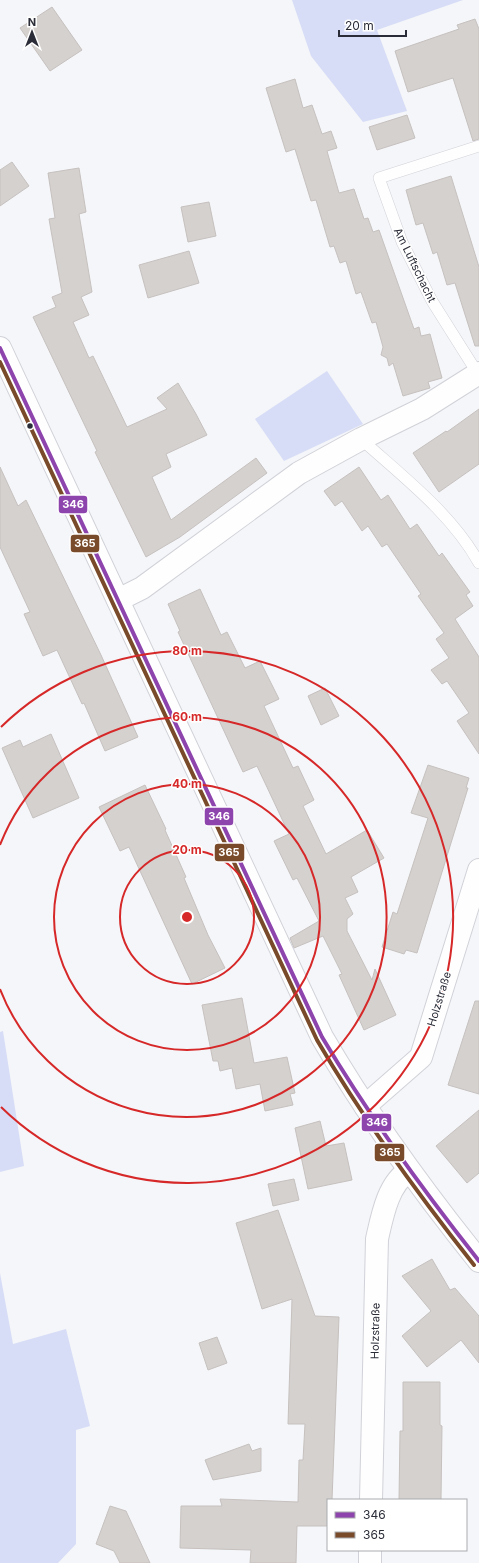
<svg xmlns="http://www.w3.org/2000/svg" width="479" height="1563" font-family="Inter,sans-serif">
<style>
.green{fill:#d7ddf6}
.building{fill:#d5d1cf;stroke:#c6c1bf}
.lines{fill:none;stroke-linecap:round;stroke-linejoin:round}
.lane-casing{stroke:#d1d2d9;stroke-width:12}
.street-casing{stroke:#d1d2d9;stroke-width:24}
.secondary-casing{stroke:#d1d2d9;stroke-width:24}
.lane{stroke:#fefefe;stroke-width:11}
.street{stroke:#fefefe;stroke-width:22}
.secondary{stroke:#fefefe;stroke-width:22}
.bus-1-casing{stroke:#fff;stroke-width:7}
.bus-2-casing{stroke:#fff;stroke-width:7}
.bus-1{stroke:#8e44ad;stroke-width:4}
.bus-2{stroke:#7a4b2a;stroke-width:4}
.ring{fill:none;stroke:#d62828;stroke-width:2}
.bus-dot{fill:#2a2c37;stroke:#fff;stroke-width:1.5}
.labels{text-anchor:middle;stroke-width:3;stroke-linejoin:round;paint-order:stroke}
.street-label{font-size:11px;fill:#2a2c37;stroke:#fff}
.centre{fill:#d62828;stroke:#fff;stroke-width:2}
.ring-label{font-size:12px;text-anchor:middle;font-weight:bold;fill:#d62828;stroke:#fff;stroke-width:3;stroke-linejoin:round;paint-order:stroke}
.line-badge{stroke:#fff;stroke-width:1.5}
.badge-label{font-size:11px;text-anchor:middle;font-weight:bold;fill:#fff}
</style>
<rect width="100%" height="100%" fill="#f5f6f9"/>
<g class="green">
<path d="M292,0H463L377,30L407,111L363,122L311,56Z"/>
<path d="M327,371L363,424L284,461L255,419Z"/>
<path d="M3,1031L24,1166L0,1172V1032Z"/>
<path d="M0,1273L13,1344L66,1329L90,1426L76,1430V1544L58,1563H0Z"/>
</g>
<g class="building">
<path d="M52,7L82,50L50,71L20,28Z"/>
<path d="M475,19L479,29V139L473,141L453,78L408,92L395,51L459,29L457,25Z"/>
<path d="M295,79L303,108L312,105L322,134L331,131L337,148L327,151L339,193L354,189L364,219L368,218L373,232L379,230L414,329L419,327L421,336L430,334L442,378L428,382L430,388L403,396L393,363L389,366L387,358L381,355L383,347L376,322L372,323L361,292L356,294L346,261L340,263L334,246L330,247L316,200L311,201L295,149L286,152L266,88Z"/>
<path d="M407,115L415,138L377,150L369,127Z"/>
<path d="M12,162L29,186L0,206V170Z"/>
<path d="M79,168L86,212L79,214L92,292L81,297L89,315L73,322L89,358L93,356L127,427L167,409L157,398L178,383L196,414L207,435L166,454L171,467L152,477L171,520L256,458L267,473L180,537L146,557L95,452L97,451L33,317L56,307L52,297L62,293L49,219L55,218L48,173Z"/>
<path d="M451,176L479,267V346H475L455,283L447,285L437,252L433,254L423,223L416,225L406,190Z"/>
<path d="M209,202L216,236L188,242L181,207Z"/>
<path d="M189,251L199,283L148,298L139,265Z"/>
<path d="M479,409V464L439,492L413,453L446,431L447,432Z"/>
<path d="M0,467L18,506L26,500L101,655L138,737L105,751L84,703L82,704L57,650L43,656L24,614L30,612L0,547Z"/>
<path d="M359,467L381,500L388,495L410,529L417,524L439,556L442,553L470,592L466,595L473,606L455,619L479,657V754L457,721L469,713L447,681L442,684L431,670L449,658L436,639L444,633L418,596L421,594L387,544L382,547L368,526L362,531L342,501L335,506L324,491Z"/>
<path d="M200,589L221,635L227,632L245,668L260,661L279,699L264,706L293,768L298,766L314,800L303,806L326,854L367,830L384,858L351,877L358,892L345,898L353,914L347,919V931L372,980L375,969L396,1015L364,1030L339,975L342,974L323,936L294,948L290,938L319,921L297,878L293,880L274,841L289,834L257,766L243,772L178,632L180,631L168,604Z"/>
<path d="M325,688L339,716L321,725L308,696Z"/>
<path d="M51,734L79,798L33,818L2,748L20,740L23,747Z"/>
<path d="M428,765L469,778L466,788H468L417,953L406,950L404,954L382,947L393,912L397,914L428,818L411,813Z"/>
<path d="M145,785L166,829L165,830L186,877L184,878L208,935L225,968L192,984L129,847L120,851L99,807Z"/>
<path d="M242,998L254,1063L287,1057L295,1093L290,1094L293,1105L265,1111L260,1084L236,1089L232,1068L220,1071L218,1061H213L202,1005Z"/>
<path d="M475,1001H479V1094L448,1085Z"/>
<path d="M479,1110V1173L467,1183L436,1146Z"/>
<path d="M320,1121L326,1146L344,1143L352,1180L308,1189L295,1128Z"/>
<path d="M294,1179L299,1200L273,1206L268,1184Z"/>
<path d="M278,1210L315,1316L339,1317L332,1500H328V1526H297L296,1563H250L251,1550L180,1548L181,1506H222L220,1499L298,1502L299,1460H303L305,1424H288L292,1299L262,1309L236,1223Z"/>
<path d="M432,1259L450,1290L455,1288L479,1316V1363L461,1340L427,1367L402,1336L431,1311L402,1276Z"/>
<path d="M217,1337L227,1363L208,1370L199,1343Z"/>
<path d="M403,1382H440V1425L442,1426L441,1500H399L400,1431H403Z"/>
<path d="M249,1444L252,1451L261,1448V1471L213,1480L205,1460Z"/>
<path d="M110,1506L126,1511L150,1563H120L114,1551L96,1544Z"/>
</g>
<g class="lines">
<defs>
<g id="lane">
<path d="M478,374L432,301L402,242L379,178L479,146"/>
<path d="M361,439C403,477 451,513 479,563"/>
</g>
<g id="street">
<path d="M118,600L142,588L299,473L361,439L422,409L479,373"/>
<path d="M365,1106L421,1057L479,870"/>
<path d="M371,1500L377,1239C382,1217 388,1183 409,1171"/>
<path d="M370,1550V1563"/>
</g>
<path id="secondary" d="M0,348L322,1037C368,1116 422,1190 479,1261"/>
</defs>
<use href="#lane" class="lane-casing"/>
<use href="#street" class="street-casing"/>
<use href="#secondary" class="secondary-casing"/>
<use href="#lane" class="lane"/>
<use href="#street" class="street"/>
<use href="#secondary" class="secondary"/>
<defs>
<path id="bus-1" d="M0,348L322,1037C369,1116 422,1189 479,1261"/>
<path id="bus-2" d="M0,362L317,1040C363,1119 417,1193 474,1265"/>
</defs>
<use href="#bus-1" class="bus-1-casing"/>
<use href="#bus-2" class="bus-2-casing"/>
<use href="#bus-1" class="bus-1"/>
<use href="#bus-2" class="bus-2"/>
</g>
<g class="ring">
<circle cx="187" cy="917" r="67"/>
<circle cx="187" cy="917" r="133"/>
<path d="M0 845A200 200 0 1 1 0 989"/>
<path d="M1 727A266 266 0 1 1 1 1107"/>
</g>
<circle class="bus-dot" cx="30" cy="426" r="3.5"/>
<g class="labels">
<g class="street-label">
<text transform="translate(415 265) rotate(64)" y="4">Am Luftschacht</text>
<text transform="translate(439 999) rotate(-73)" y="4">Holzstraße</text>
<text transform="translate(375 1331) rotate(-89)" y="4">Holzstraße</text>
</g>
</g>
<circle cx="187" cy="917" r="6" class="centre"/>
<g class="ring-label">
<text x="187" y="655">80 m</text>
<text x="187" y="721">60 m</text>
<text x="187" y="788">40 m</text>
<text x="187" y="854">20 m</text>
</g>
<g class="line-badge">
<rect x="58" y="495" width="30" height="19" rx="4" fill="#8e44ad"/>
<rect x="70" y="534" width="30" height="19" rx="4" fill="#7a4b2a"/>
<rect x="204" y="807" width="30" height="19" rx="4" fill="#8e44ad"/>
<rect x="214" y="843" width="31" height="19" rx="4" fill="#7a4b2a"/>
<rect x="361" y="1113" width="31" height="19" rx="4" fill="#8e44ad"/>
<rect x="374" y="1143" width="31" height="19" rx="4" fill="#7a4b2a"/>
</g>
<g class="badge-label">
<text x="73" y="508">346</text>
<text x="85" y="547">365</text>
<text x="219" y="820">346</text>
<text x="229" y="856">365</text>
<text x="377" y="1126">346</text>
<text x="390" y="1156">365</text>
</g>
<rect x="327" y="1499" width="140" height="52" fill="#ffffff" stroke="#aaabaf"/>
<rect x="335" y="1512" width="20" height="6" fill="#8e44ad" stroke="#aaabaf"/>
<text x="363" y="1519" font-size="12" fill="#2a2c37">346</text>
<rect x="335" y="1532" width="20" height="6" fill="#7a4b2a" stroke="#aaabaf"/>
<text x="363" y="1539" font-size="12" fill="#2a2c37">365</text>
<g transform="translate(32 32)" stroke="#ffffff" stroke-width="3" paint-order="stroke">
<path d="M0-3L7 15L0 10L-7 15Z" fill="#2a2c37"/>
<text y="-6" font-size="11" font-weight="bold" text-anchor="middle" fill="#2a2c37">N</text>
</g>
<path d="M339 30v6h67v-6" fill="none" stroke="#2a2c37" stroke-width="2"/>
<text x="345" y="30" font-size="12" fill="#2a2c37" stroke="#ffffff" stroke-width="3" paint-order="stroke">20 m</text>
</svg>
